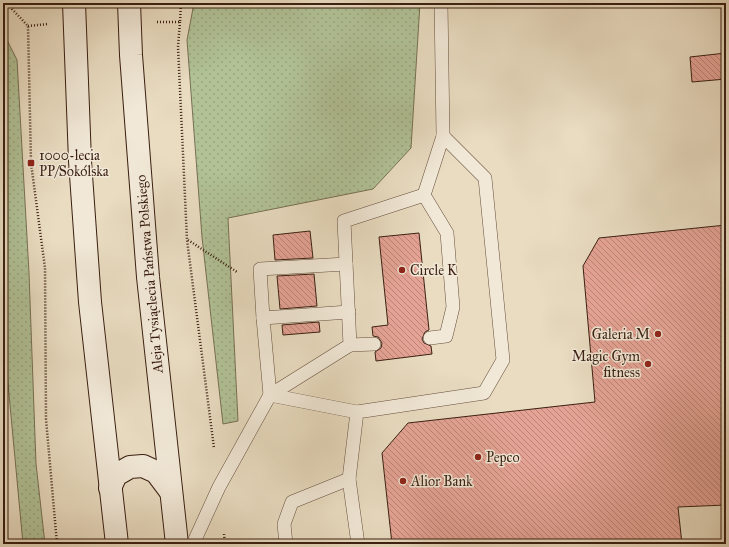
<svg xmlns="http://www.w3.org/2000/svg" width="729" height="547" font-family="'IM FELL Great Primer',serif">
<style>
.green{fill:url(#green-dots);stroke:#767054}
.building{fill:url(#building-back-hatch);stroke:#3a1f11}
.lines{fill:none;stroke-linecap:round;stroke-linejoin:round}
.lane-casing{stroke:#664e3d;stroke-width:14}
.secondary-casing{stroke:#3a1f11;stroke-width:24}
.path{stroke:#3a1f11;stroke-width:2.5;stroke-dasharray:1 2;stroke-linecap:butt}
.lane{stroke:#f1e8d7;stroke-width:13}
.secondary{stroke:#f1e8d7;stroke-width:22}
.poi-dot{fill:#8f2418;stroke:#f1e8d7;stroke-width:1.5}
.labels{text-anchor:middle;stroke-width:3;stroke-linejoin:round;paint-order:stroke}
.poi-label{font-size:14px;fill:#3a1f11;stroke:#f1e8d7;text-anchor:start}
.street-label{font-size:14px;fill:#3a1f11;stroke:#f1e8d7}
</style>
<defs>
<pattern id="green-dots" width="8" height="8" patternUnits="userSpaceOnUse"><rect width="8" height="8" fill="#b1c297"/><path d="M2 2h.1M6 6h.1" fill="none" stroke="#99a681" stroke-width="1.8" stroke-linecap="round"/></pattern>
<pattern id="building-back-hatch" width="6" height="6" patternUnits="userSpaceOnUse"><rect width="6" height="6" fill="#e5a395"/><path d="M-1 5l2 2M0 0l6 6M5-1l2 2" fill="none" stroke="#bb8478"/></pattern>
</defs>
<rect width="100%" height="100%" fill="#e9dcc1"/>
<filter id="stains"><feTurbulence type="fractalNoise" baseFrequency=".005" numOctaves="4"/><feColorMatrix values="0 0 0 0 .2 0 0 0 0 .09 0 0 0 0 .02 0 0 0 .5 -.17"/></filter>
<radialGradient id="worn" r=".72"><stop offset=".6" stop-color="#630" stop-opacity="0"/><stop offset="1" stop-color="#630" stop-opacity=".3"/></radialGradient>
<g class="green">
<path d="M194,3H274V5L420,3L411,148L373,189L228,218L238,421L223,424L202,237L187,40Z"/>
<path d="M3,28L6,38L17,60L29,273L36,464L45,544H23L3,330Z"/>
</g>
<g class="building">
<path d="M726,53V79L692,82L690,57Z"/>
<path d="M726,225V505L678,507L682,544H392L382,453L408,423L595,402L583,266L599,238Z"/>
<path d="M310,231L313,258L275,260L273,235Z"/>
<path d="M419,233L429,330L425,332L422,339L424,343L431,346L432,354L376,361L375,352L381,348L382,343L378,337L373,336L372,327L388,325L379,237Z"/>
<path d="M314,274L317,306L280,309L277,276Z"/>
<path d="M319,322L320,332L283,335L282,325Z"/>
</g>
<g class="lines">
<defs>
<g id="lane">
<path d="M424,195L447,233L453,307L446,336L430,338"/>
<path d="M263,318L260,269L346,264"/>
<path d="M350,345L374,344"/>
<path d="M270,395L263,318L349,312"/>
<path d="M270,395L357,412"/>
<path d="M193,544L219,487L270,395L350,345L344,221L424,195L443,136L441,3"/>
<path d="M286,544L284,524L292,502L349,479"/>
<path d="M358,544L349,479L357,412L484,393L503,360L485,178L443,136"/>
</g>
<g id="secondary">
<path d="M74,3L80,161L90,302L117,544"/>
<path d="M129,3L131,55L148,277L177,544"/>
<path d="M110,488L116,475L130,467L143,466L156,472L171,492"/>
</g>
</defs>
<use href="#lane" class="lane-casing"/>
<use href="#secondary" class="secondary-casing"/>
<g class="path">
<path d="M11,3L12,9L28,26L31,163L45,268L46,419L57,544"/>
<path d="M157,22H180L181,3"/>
<path d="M180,22L178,47L187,240L214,448"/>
<path d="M28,26L48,24"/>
<path d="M188,240L237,272"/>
<path d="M224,534L225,544"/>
</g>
<use href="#lane" class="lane"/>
<use href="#secondary" class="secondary"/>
</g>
<g class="poi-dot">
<rect x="27" y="159" width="8" height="8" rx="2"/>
<circle cx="402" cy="270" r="4"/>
<circle cx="658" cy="334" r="4"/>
<circle cx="648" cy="364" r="4"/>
<circle cx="478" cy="457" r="4"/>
<circle cx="403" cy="481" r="4"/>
</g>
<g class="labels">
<g class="poi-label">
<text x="39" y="160">1000-lecia<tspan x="39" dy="16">PP/Sokólska</tspan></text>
<text x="410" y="275">Circle K</text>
<text x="650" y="339" text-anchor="end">Galeria M</text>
<text x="640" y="361" text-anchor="end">Magic Gym<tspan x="640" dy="16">fitness</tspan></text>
<text x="486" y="462">Pepco</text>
<text x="411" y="486">Alior Bank</text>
</g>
<g class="street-label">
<text transform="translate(149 274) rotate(-95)" y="5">Aleja Tysiąclecia Państwa Polskiego</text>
</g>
</g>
<rect width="729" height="547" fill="none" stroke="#e9dcc1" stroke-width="16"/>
<rect x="4" y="4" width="721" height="539" fill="none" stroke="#3a1f11" stroke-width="2"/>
<rect x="8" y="8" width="713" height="531" fill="none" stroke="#3a1f11"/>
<rect width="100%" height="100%" filter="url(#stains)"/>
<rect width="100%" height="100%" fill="url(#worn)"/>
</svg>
